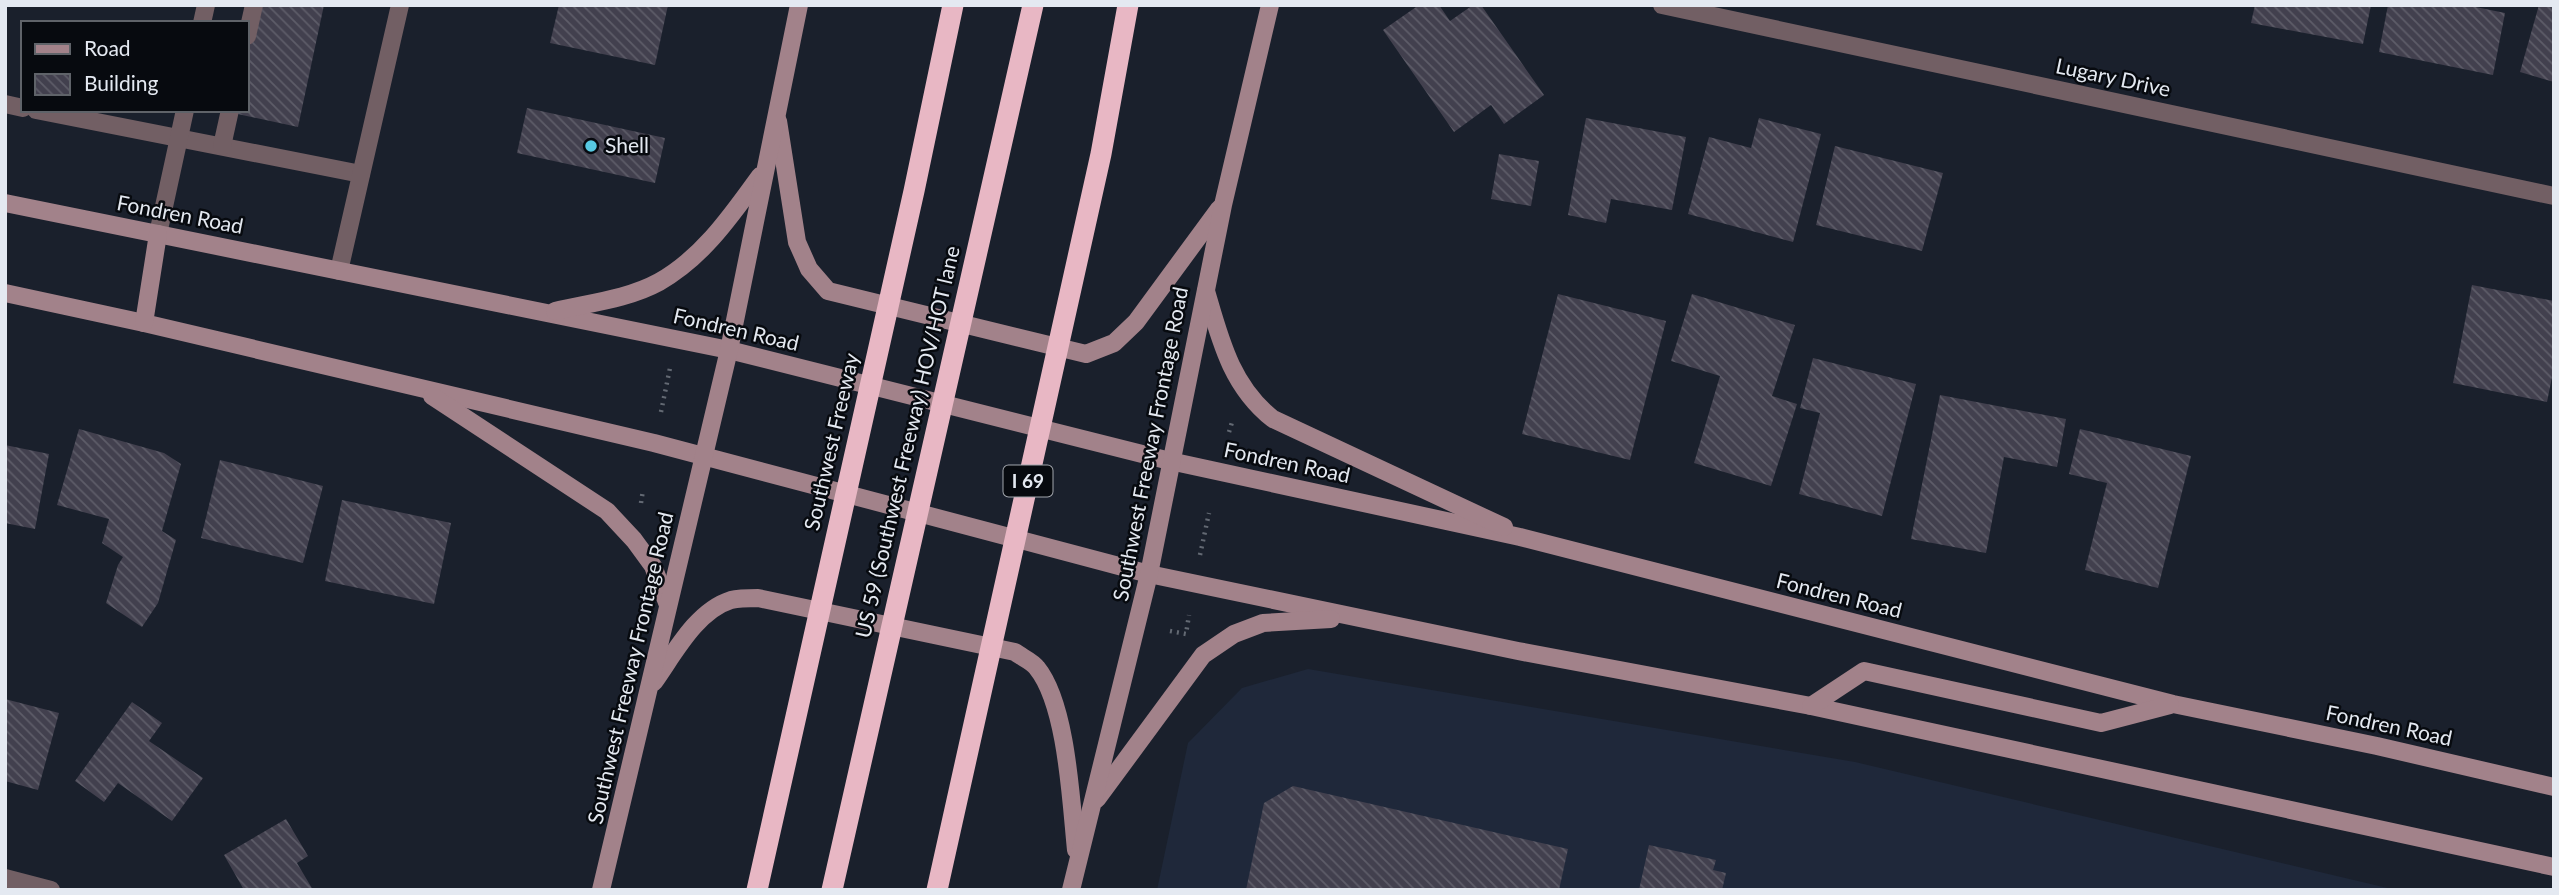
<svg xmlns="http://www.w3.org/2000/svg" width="2559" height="895" font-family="Lato,sans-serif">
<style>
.built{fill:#1f283a}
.building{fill:url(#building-back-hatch)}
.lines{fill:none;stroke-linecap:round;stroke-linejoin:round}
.path{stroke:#636973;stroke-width:4.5;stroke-dasharray:2 5;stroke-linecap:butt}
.lane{stroke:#725f64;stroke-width:18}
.street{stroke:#725f64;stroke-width:18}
.secondary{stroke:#a2828a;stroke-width:18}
.highway{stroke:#e8b7c4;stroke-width:21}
.poi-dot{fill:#57c9e2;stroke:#070a0f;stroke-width:2.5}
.labels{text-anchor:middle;stroke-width:5;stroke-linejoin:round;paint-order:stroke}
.shield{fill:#070a0f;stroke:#a2a6ad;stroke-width:2}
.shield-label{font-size:19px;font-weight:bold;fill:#e4e9f1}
.street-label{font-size:21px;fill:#e4e9f1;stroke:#070a0f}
.poi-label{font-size:21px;fill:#e4e9f1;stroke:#070a0f;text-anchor:start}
</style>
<defs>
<pattern id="building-back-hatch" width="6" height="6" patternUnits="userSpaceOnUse" patternTransform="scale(1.75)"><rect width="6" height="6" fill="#42404e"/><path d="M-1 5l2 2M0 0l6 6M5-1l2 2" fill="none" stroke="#5d5c68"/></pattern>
</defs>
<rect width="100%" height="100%" fill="#1a202c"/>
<path class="built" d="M1308,669L1855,762L2396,890H1157L1188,743L1242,688Z"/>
<g class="building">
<path d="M256,5H324L298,127L233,113V110H247V47Z"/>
<path d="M559,5H668L655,65L550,43Z"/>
<path d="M1419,5H1439L1450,21L1473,5H1481L1544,95L1504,124L1491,105L1454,132L1383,30Z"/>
<path d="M2255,5H2371L2363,44L2251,23Z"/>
<path d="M2388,5H2466L2505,13L2493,75L2379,52Z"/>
<path d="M2539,5H2554V82L2520,72Z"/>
<path d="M527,108L665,138L655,183L517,153Z"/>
<path d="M1586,118L1686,137L1672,210L1611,199L1606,223L1568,215Z"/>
<path d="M1759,118L1821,134L1793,242L1688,214L1709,137L1751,148Z"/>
<path d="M1835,146L1943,173L1922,251L1816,225Z"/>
<path d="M1499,154L1539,161L1531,206L1491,199Z"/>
<path d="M2472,285L2554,301V367L2547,402L2453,383Z"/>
<path d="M1558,294L1666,321L1630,460L1522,434Z"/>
<path d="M1692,294L1795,325L1772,396L1797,404L1771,486L1694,463L1720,376L1671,361Z"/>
<path d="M1813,358L1916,384L1882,516L1799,494L1820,413L1800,408Z"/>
<path d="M1940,395L2066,419L2057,467L2004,457L1986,553L1911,539Z"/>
<path d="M79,429L164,453L181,464L162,531L176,540L158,603L142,627L106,603L118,565L123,557L102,543L109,519L57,505Z"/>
<path d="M2080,429L2191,456L2158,588L2085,570L2107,483L2069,474Z"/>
<path d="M5,445L49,454L35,529L5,523Z"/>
<path d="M220,460L323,486L303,563L201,538Z"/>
<path d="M342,500L451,523L434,604L325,581Z"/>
<path d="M5,699L59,713L38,790L5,781Z"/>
<path d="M132,702L162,723L149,741L203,778L172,821L118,783L104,802L75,781Z"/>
<path d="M1293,786L1568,849L1559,890H1246L1264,803Z"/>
<path d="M286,819L308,856L297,863L313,890H244L224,855Z"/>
<path d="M1649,845L1716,860L1713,870L1726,873L1722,890H1639Z"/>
</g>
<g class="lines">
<g class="path">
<path d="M661,412L670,368"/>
<path d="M1229,432L1233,419"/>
<path d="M641,503L643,490"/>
<path d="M1200,555L1209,513"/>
<path d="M1170,631L1186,634L1189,615"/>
</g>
<g class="lane">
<path d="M202,23L206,5"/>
<path d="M247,36L254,5"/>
<path d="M5,104L23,108"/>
<path d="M36,110L361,174"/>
<path d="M222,146L230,110"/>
<path d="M158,234L185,110"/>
<path d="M339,271L400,5"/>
</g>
<g class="street">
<path d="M1662,5L2554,196"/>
<path d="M5,878L51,890"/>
</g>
<g class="secondary">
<path d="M778,121L797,242L809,269L828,291L1086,354L1114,343L1136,322L1219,209"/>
<path d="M5,203L729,350L1170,461L1520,537L2173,704L2377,746L2554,787"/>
<path d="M1206,291C1220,339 1231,386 1273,419L1504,527"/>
<path d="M5,293L144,323L654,443L1149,574L1518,651L1811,706L2554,867"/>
<path d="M555,311C589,303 628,299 659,282C703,257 731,216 760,176"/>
<path d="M144,323L158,234"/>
<path d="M432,396L607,511L634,540L653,566L668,605"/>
<path d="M654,682C674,654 696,611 731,600C739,598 750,598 758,598L1015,652C1021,657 1032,661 1037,668C1067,705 1071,802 1076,850"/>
<path d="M1811,706L1864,671L2101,723L2170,705"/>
<path d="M1097,799L1203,655L1234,634L1263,623L1331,619"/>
<path d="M601,890L729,350L799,5"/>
<path d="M1071,890L1149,574L1223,205L1270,5"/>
</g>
<g class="highway">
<path d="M757,890L914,191L953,5"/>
<path d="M832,890L1033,5"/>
<path d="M937,890L1101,154L1128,5"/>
</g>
</g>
<circle class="poi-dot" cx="591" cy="146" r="7"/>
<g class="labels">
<rect class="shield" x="1003.5" y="465.5" width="49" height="31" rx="5"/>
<g class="shield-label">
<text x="1028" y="488">I 69</text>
</g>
<g class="street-label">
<text transform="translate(2113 78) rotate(12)" y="7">Lugary Drive</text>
<text transform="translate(180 215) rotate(11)" y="7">Fondren Road</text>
<text transform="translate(736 330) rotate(13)" y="7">Fondren Road</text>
<text transform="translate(832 442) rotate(-77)" y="7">Southwest Freeway</text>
<text transform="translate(908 442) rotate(-77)" y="7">US 59 (Southwest Freeway) HOV/HOT lane</text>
<text transform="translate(1151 444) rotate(-79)" y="7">Southwest Freeway Frontage Road</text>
<text transform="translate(1287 463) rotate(12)" y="7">Fondren Road</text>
<text transform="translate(1839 596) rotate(14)" y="7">Fondren Road</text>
<text transform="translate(631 668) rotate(-77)" y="7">Southwest Freeway Frontage Road</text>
<text transform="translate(2389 726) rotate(12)" y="7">Fondren Road</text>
</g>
<g class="poi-label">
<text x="605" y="153">Shell</text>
</g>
</g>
<rect width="2559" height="895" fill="none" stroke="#e4e9f1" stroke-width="14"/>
<rect x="21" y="21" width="228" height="91" fill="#070a0f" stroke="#5f6369" stroke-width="2"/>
<rect x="35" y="44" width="35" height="10" fill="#a2828a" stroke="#5f6369" stroke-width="2"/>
<text x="84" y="56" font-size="21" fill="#e4e9f1">Road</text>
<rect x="35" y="74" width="35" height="21" fill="url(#building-back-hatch)" stroke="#5f6369" stroke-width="2"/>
<text x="84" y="91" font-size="21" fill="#e4e9f1">Building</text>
</svg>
